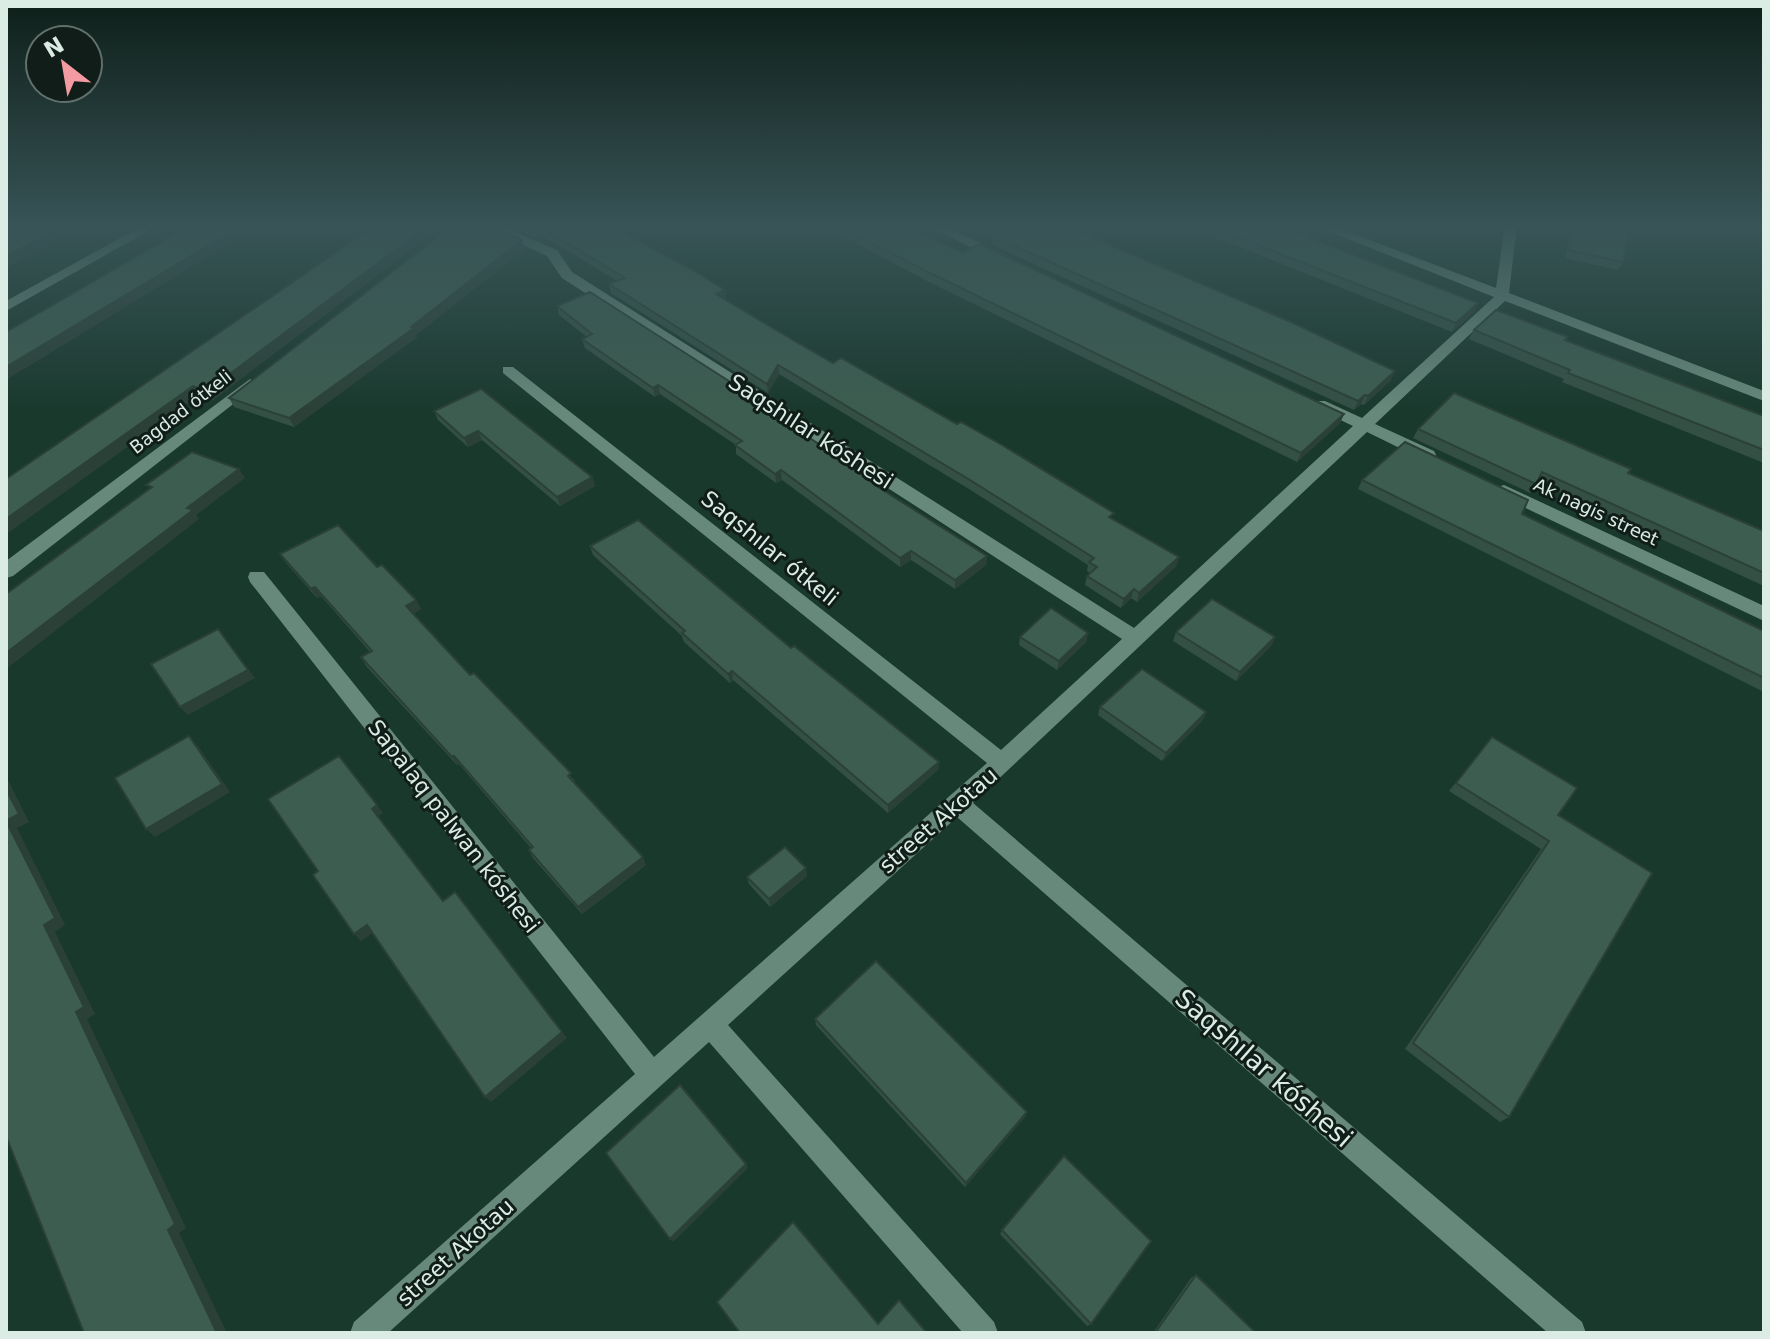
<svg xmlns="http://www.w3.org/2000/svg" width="1770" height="1339" font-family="'DejaVu Sans',sans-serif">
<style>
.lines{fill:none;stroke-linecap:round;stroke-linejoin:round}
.street{fill:#67897b;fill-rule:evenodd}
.wall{fill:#345045}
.shaded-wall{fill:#2b4138}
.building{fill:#3d5d50;stroke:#2b4138;stroke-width:2}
.labels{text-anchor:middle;stroke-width:6;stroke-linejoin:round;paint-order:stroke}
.far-street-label{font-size:18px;fill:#daece4;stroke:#101d18}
.street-label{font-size:22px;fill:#daece4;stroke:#101d18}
.near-street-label{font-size:26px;fill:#daece4;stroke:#101d18}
</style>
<rect width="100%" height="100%" fill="#1a392d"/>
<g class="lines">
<g class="street">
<path d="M144,225H159L6,311V301Z"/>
<path d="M480,225H497L557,250L572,272L1134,628L1353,426L1313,407V401H1325L1362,418L1494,297L1313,225H1330L1496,288L1505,225H1517L1509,293L1764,391V401L1505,301L1375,424L1434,451L1436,455L1434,459H1422L1367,432L973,803L1582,1322L1586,1333H1548L957,817L728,1025L994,1322L998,1333H963L709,1042L388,1333H350L354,1322L635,1074L250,582L248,577L250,572H264L654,1057L987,763L503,373V367H513L1001,750L1122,639L562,278L547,256Z"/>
<path d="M926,225H942L1007,256L995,259Z"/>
<path d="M250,379L258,384L255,387L13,576L6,578V561Z"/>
<path d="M1504,485L1764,606V621L1498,495L1495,491L1498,487Z"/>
</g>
</g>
<g class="wall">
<path d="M376,225H443L213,400L199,395L6,534Z"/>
<path d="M504,225H609L725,290L726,299L724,300L791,339L1112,518L1179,557L1176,566L1137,602L1131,598L1121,608L1085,585L1087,576L1090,573L1087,571L1088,565L969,489L779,374L768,393L611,293L609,284L617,281L542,235L538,239Z"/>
<path d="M822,225H904L963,253L1344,414L1340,423L1297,462L925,280Z"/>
<path d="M1572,225H1629L1623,262L1618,270L1565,258Z"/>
<path d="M1217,229L1478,303L1474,312L1452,332L1214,237Z"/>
<path d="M993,236L1391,380L1364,405L1361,404L1354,410L992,245Z"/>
<path d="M522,240L525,249L416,335L417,337L294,427L234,407L229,398Z"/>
<path d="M557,306L758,403L878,487L987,556L986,565L955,589L911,560L900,567L782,480L776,483L736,454V445L660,394L655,397L585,348L582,339L587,337L559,315Z"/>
<path d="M1474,330L1568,337L1566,340L1764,416V463L1562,382L1564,379L1469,339Z"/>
<path d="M434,411L592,477L595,486L560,506L482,440L468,447L438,420Z"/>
<path d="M1418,429L1628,473L1764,531V586L1537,482L1530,493L1413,438Z"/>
<path d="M1362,480L1522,514L1764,631V692L1358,489Z"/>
<path d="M590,546L791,648L939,762L938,770L888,813L733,680L730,683L684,642L682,636L593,555Z"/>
<path d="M280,554L377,567L421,609L413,614L470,675L575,781L574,782L646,865L582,914L533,858L529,850L531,848L459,764L457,765L366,666L361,657L370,652L321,596L317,598L286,563Z"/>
<path d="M1176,632L1275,637L1271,646L1236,681L1173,641Z"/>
<path d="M1088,633L1086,642L1057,670L1019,645L1020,637Z"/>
<path d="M1100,707L1206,712L1202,721L1162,761L1098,715Z"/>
<path d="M1492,737L1558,815L1509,1117L1500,1122L1405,1049L1541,849L1449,791Z"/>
<path d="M807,876L770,907L749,884L747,877Z"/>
<path d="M815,1019L1027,1112L1025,1117L965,1187L816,1025Z"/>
<path d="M1002,1230L1091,1324L1087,1326L1000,1234Z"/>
<path d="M1196,1275L1256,1333H1153L1191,1278Z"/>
</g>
<g class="shaded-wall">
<path d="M63,225H64L69,235L6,268V256Z"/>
<path d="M242,225H260L6,380V367Z"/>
<path d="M429,225H443L213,400L207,391Z"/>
<path d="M540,227L542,235L538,239L536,230Z"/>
<path d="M522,240L525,249L416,335L417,337L294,427L289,418L411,327Z"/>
<path d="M725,290L726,299L717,303L716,294Z"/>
<path d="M1478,303L1474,312L1452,332L1456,323Z"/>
<path d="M778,365L779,374L768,393L767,384Z"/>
<path d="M1395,371L1391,380L1364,405L1368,396Z"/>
<path d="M658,385L660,394L655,397L653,388Z"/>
<path d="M193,386L199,395L6,534V519Z"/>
<path d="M1365,395L1361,404L1354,410L1358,401Z"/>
<path d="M1344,414L1340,423L1297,462L1301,453Z"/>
<path d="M478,431L482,440L468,447L464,438Z"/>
<path d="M239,469L245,478L196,515L199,519L6,669V653L187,508Z"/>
<path d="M781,470L782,480L776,483L775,474Z"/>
<path d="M592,477L595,486L560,506L557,497Z"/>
<path d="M911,551V560L900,567V558Z"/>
<path d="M987,556L986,565L955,589V580Z"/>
<path d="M1179,557L1176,566L1137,602L1139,593Z"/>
<path d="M315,587L321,596L317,598L311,589Z"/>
<path d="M1134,589L1131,598L1121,608L1124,599Z"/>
<path d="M416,600L421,609L411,615L406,606Z"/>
<path d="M218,629L255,678L188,715L180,707Z"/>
<path d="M1088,633L1086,642L1057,670L1059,661Z"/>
<path d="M1275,637L1271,646L1236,681L1240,672Z"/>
<path d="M732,671L733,680L730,683L728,674Z"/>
<path d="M1206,712L1202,721L1162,761L1166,753Z"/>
<path d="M189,736L197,745L230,792L155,837L146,829Z"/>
<path d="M454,756L459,764L457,765L452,757Z"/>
<path d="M939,762L938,770L888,813V805Z"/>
<path d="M6,776L29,822L17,828L65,925L55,932L95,1014L87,1019L186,1228L179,1233L227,1333H217L168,1230L76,1012L6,821Z"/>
<path d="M377,805L383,813L378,816L372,809Z"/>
<path d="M643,857L646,865L582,914L578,907Z"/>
<path d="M806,868L807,876L770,907L769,899Z"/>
<path d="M367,925L374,932L361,941L354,934Z"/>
<path d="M562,1032L567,1038L491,1102L485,1097Z"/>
<path d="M1027,1112L1025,1117L965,1187L966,1183Z"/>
<path d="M746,1164L748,1168L673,1242L670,1239Z"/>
</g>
<g class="building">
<path d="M11,225H63L64,226L6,256V227Z"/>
<path d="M191,225H242L6,367V332Z"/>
<path d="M376,225H429L207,391L193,386L6,519V479Z"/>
<path d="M453,225H490L522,240L411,327L414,328L289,418L229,398Z"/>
<path d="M523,225H609L696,272L725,290L716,294L791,339L833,363L841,358L957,424L961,422L1002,445L1114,513L1109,517L1179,557L1139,593L1134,589L1124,599L1087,576L1097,567L1089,562L1094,558L970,480L778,365L767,384L609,284L625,278L540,227L536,230Z"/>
<path d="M838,225H904L963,253L979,244L1344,414L1301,453L926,271Z"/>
<path d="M1013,225H1063L1291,322L1395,371L1368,396L1365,395L1358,401L993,236Z"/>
<path d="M1223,225H1276L1478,303L1456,323L1217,229Z"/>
<path d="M1575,225H1629L1623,262L1569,250Z"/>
<path d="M590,292L757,399L755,402L878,483L875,485L987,556L955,580L911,551L900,558L781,470L775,474L735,445L742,441L658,385L653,388L582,339L592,334L557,306Z"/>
<path d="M1496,310L1568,337L1565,340L1764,416V450L1568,373L1570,370L1474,330Z"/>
<path d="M481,389L592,477L557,497L478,431L464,438L434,411Z"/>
<path d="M1454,393L1631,469L1628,473L1764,531V573L1542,472L1536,484L1418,429Z"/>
<path d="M1405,442L1528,500L1522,514L1764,631V678L1362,480Z"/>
<path d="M192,452L239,469L187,508L193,510L6,653V594L152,487L146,485Z"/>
<path d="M638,520L791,648L794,646L939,762L888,805L732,671L728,674L682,633L685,631L590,546Z"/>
<path d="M338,525L377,567L382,565L416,600L406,606L470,675L474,673L571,773L568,776L643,857L578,907L529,850L533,847L454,756L452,757L361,657L372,651L315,587L311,589L280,554Z"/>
<path d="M1212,599L1275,637L1240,672L1176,632Z"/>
<path d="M1051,608L1088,633L1059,661L1020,637Z"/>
<path d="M218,629L248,670L180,707L151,664Z"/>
<path d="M1142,669L1206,712L1166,753L1100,707Z"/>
<path d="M189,736L222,784L146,829L115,778Z"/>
<path d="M1492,737L1577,788L1558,815L1652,873L1509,1117L1413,1043L1549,841L1456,783Z"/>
<path d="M339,756L377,805L372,809L443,901L455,892L562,1032L485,1097L367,925L354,934L313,875L318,871L268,799Z"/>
<path d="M6,789L19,814L6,821L55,918L44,925L84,1007L76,1012L175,1224L168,1230L217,1333H84L6,1136Z"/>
<path d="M785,847L806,868L769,899L747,877Z"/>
<path d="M876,961L1027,1112L966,1183L815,1019Z"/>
<path d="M680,1085L746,1164L670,1239L606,1153Z"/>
<path d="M1064,1156L1151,1241L1091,1324L1002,1230Z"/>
<path d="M793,1222L878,1324L899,1300L927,1333H740L717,1302Z"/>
<path d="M1196,1275L1256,1333H1155Z"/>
</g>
<linearGradient id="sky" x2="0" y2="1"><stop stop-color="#0e1f19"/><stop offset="0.55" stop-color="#385457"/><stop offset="1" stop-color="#385457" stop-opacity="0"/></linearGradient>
<rect width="1770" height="412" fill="url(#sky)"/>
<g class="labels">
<g class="far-street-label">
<text transform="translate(181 412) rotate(-38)" y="6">Bagdad ótkeli</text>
<text transform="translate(1596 512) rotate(25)" y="6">Ak nagis street</text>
</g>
<g class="street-label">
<text transform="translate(811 431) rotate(33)" y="8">Saqshılar kóshesi</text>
<text transform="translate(770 548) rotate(39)" y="8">Saqshılar ótkeli</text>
<text transform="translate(938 820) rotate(-41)" y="8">street Akotau</text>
<text transform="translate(454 826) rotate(52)" y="8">Sapalaq palwan kóshesi</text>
<text transform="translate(455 1252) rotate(-42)" y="8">street Akotau</text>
</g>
<g class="near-street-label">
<text transform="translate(1264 1068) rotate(41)" y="9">Saqshılar kóshesi</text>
</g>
</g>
<rect width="1770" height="1339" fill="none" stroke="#daece4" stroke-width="16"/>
<g transform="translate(64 64) rotate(329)"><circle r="38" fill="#101d18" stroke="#61706a" stroke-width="2"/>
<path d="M0-6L14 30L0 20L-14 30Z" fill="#f49aa1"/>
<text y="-12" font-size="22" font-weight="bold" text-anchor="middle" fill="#daece4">N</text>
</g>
</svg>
